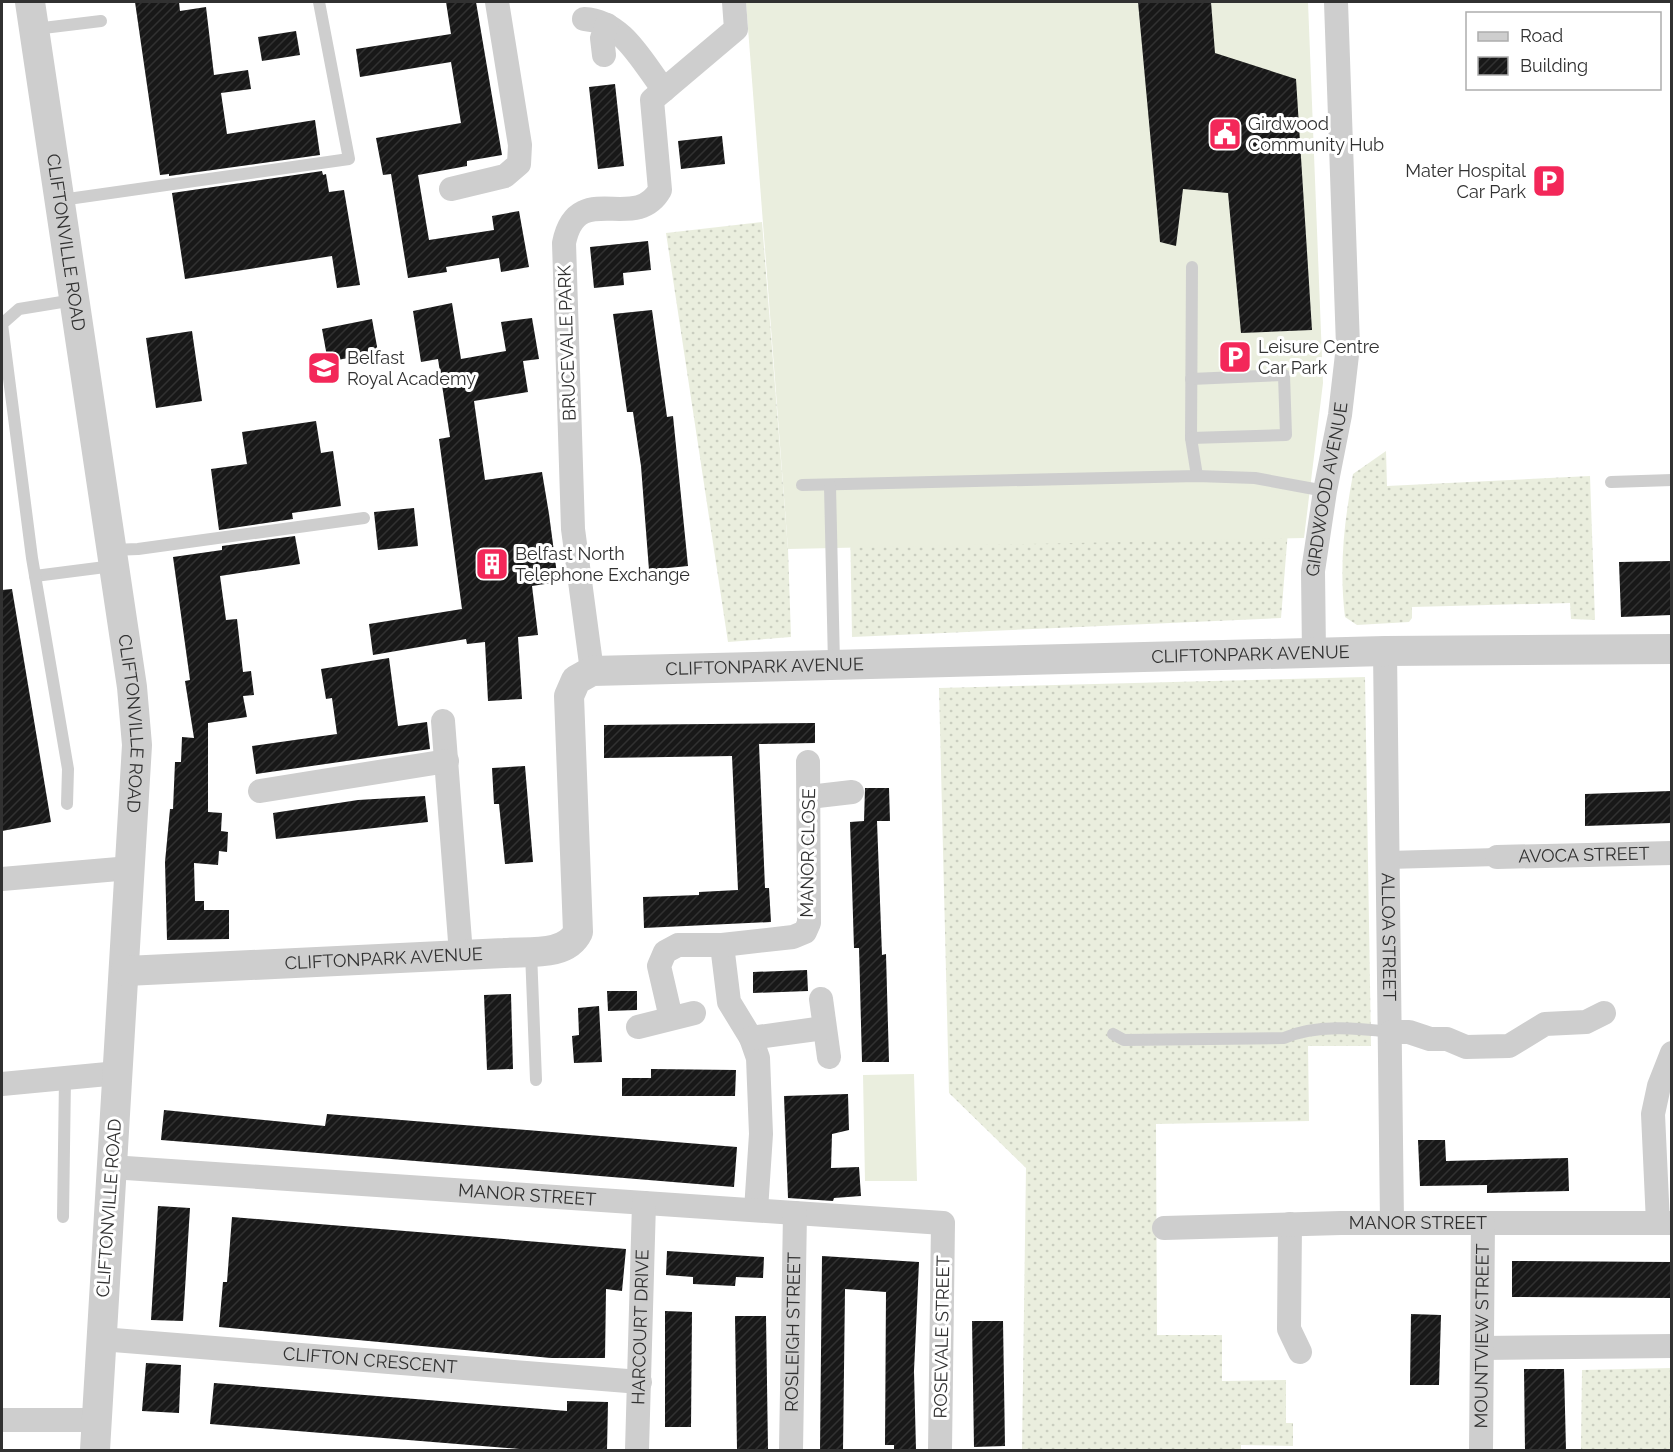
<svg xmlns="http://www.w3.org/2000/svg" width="1673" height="1452" font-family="Raleway,sans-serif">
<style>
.grass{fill:url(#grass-dots)}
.garden{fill:#eaeede}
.building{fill:url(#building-hatch)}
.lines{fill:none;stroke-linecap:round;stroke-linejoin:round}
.service{stroke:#cecece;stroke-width:12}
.pedestrian{stroke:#cecece;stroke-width:18}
.minor{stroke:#cecece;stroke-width:24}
.tertiary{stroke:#cecece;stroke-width:30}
.labels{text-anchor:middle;stroke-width:6;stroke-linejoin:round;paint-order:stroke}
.poi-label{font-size:18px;fill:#313131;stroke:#fff;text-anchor:start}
.street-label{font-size:18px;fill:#313131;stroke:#fff}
</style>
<defs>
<pattern id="grass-dots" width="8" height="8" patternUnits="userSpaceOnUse" patternTransform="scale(1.5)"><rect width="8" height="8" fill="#eaeede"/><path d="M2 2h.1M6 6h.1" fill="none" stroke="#c9cdbf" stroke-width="1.8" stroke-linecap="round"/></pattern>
<pattern id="building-hatch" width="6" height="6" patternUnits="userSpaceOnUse" patternTransform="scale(1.5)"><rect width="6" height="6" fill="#181818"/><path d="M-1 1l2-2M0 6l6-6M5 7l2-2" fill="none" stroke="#313131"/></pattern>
</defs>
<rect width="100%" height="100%" fill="#fff"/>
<g class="grass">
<path d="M762,222L788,549L791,637L728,642L666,233Z"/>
<path d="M1386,451L1387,486L1590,476L1595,620L1571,619L1570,603L1412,607V618L1409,622L1357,625L1345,617C1339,567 1344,523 1353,474Z"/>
<path d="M1289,518L1281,618L852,637L850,520Z"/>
<path d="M1365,677L1371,1046H1308L1309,1121L1156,1124L1157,1335H1222V1381L1286,1380V1423H1293V1446L1241,1445V1450H1022L1026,1168L949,1093L939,688Z"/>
<path d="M1671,1368V1450H1581L1582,1370Z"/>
</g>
<g class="garden">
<path d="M746,2H1308L1323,383L1304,538L788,549Z"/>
<path d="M914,1074L917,1181H865L863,1075Z"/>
</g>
<g class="building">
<path d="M135,2H179L180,11L206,7L214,75L248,70L251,89L221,93L227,134L315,120L320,155L169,176V174L160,175Z"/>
<path d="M446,2H476L502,155L467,161V166L418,175L429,240L494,230L492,216L519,211L529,267L501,272L499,258L446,267L447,272L408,278L391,174L383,175L376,138L461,123L451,62L360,77L356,49L451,34Z"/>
<path d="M1138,2H1211L1215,53L1296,79L1312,330L1241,333L1228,193L1183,189L1176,246L1160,242Z"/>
<path d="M296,31L300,55L262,61L258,37Z"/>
<path d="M615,84L624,166L598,169L589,87Z"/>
<path d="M722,136L725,164L681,169L678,141Z"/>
<path d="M322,171L323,175L326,174L329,192L344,190L360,285L337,288L332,256L185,279L172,193Z"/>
<path d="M648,241L651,270L623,273L624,285L594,288L590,247Z"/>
<path d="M452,303L461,359L506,351L501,322L532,318L539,359L523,361L528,392L474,401L485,480L542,472L549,514L558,582L532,586L538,635L518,637L522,699L488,701L485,642L467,644L466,639L373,655L369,624L462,609L439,439L450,437L438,359L421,362L413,311Z"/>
<path d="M652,310L667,417L673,416L688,566L649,570L641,466L633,412H627L613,314Z"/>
<path d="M372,319L378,352L328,362L322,329Z"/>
<path d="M192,331L202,401L156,408L146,338Z"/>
<path d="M316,421L321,453L333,451L341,506L292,513L293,519L219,530L211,469L247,464L242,432Z"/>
<path d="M414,508L418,546L378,550L374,512Z"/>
<path d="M295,536L300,564L220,576L226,620L237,619L243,672L251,671L254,695L243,696L247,717L208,723V812L222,813L221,831L228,832L227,852L219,851L218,865L194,863L195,901H204V910H229V939L167,940L165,862L170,809H173L175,762H181L182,737L194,738L185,681L190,680L173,557L222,550V546Z"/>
<path d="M1671,561V615L1621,617L1619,562Z"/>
<path d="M12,589L51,822L2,831V590Z"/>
<path d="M389,658L398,726L427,722L430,749L256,774L252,746L337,734L332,698L326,699L321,669Z"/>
<path d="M815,723V743L759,744L765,888H769L771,922L644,928L643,897L699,895V892L738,890L732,756L604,758V725Z"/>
<path d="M525,766L533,862L505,864L499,804H494L492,768Z"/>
<path d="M865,788H889L890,821H877L882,955L886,954L889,1062H862L859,948H854L850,822L864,821Z"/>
<path d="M1671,791V823L1585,826V794Z"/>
<path d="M425,796L428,822L276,839L273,813L358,800Z"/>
<path d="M807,970L808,991L753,993V972Z"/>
<path d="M607,991H637V1010L608,1011Z"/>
<path d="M511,994L513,1069L487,1070L484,995Z"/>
<path d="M599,1006L602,1062L574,1063L572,1036L579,1035L578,1008Z"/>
<path d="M651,1069L736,1070L735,1096H622V1078H651Z"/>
<path d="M848,1094L849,1130L832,1134L831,1168L859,1167L861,1196L834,1198L833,1201L788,1198L784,1096Z"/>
<path d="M164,1110L325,1126L327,1114L737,1147L734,1187L161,1140Z"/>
<path d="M1418,1140H1445L1446,1161L1568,1158L1569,1191L1487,1193V1185L1420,1186Z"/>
<path d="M158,1206L190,1208L183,1321L151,1320Z"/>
<path d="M232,1217L626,1249L622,1291L606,1289L605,1358H551L219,1327L223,1282H227Z"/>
<path d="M667,1251L764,1257L763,1278L736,1277L735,1286L693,1284V1277L666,1275Z"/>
<path d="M822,1256L919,1262L914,1371L916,1450H894V1445H885L886,1292L845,1289L843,1450H820Z"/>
<path d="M1512,1261L1671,1262V1298L1512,1297Z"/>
<path d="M665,1311L692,1312L691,1427H665Z"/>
<path d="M1411,1314L1441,1315L1439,1385H1410Z"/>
<path d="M735,1316H766L768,1450H737Z"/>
<path d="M972,1321H1003L1005,1446L974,1447Z"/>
<path d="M146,1363L181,1365L179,1413L142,1411Z"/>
<path d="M1524,1369H1564L1566,1450H1525Z"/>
<path d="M214,1383L567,1411V1401L608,1402L607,1450H532L210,1424Z"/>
</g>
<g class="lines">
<g class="service">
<path d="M35,29L101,21"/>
<path d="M61,200L349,159L319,2"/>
<path d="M1192,267L1191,438L1197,476"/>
<path d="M1191,379L1284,375L1286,435L1191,438"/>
<path d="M1611,482L1672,480"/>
<path d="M802,485L1197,476L1255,478L1325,491"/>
<path d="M830,486L834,664"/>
<path d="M112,550L138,549L364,518"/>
<path d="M35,576L113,566"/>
<path d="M67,804L68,769L32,558L2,324L19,309L74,300"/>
<path d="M531,952L536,1080"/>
<path d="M1113,1034L1124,1040L1284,1038C1316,1024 1357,1028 1391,1032"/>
<path d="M63,1217L65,1078"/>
</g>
<path class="pedestrian" d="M1388,860L1497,857"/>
<g class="minor">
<path d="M584,19C623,21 642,62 664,90"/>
<path d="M604,55L602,38L607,25"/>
<path d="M451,189L505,176L519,164L520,145L497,2"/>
<path id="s1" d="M1385,651L1392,1223"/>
<path id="s2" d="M1314,654L1313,571L1325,491L1340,415L1348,346L1336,2"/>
<path d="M592,671L573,529L564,243C577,178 635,234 660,190L652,100L736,29L734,2"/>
<path d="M443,721L461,954"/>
<path d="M260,791L447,761"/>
<path d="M809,797L852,792"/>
<path id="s3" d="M1497,857L1672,853"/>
<path d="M2,879L130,868"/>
<path d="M722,945L729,1002L751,1038L758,1058L761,1134L756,1210"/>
<path d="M821,999L829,1057"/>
<path d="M671,1018L659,966L665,952L678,945H722L793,937L805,932L809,923L808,762"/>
<path d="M638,1027L694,1013"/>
<path d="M1391,1032H1409L1430,1039H1447L1466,1047L1509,1046L1545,1024L1586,1022L1604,1013"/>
<path d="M751,1038L824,1028"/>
<path d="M2,1084L118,1073"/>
<path id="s4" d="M111,1167L943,1223L940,1450"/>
<path d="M1658,1223L1653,1114L1659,1086L1672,1053"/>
<path d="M1290,1224L1289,1329L1300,1352"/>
<path id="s5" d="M1164,1228L1341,1223H1672"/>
<path id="s6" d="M101,1339L640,1382"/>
<path d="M1483,1348L1672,1346"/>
<path d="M2,1420H98"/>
<path id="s7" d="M637,1450L644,1203"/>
<path id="s8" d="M791,1450L795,1213"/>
<path id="s9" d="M1481,1450L1483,1223"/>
</g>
<g class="tertiary">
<path id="s10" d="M30,2L132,687L137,745L95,1450"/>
<path id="s11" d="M126,971L504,953C529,951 566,957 578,932L569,696L576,680L592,671L1385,651L1672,649"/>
</g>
</g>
<defs>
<symbol id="civic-square" viewBox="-11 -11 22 22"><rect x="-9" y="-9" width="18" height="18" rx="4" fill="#f32759" stroke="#fff"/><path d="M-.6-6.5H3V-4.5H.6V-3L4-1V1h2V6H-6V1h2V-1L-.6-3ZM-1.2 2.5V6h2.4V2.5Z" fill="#fff"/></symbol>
<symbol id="parking-square" viewBox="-11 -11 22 22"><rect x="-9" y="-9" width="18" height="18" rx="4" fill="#f32759" stroke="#fff"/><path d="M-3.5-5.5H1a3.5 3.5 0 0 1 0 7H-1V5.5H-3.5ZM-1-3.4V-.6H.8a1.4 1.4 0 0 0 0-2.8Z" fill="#fff"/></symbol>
<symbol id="school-square" viewBox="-11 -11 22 22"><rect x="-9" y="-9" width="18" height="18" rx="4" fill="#f32759" stroke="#fff"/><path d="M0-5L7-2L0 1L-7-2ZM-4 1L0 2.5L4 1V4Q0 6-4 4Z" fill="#fff"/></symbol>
<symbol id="building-square" viewBox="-11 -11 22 22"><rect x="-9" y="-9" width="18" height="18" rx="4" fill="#f32759" stroke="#fff"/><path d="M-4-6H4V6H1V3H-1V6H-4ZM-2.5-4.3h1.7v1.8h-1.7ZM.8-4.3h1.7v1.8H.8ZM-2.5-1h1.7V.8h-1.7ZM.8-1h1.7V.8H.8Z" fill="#fff"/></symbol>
</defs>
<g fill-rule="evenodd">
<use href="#civic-square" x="1206" y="115" width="38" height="38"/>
<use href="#parking-square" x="1530" y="162" width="38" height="38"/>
<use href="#parking-square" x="1216" y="338" width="38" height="38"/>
<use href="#school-square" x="305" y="349" width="38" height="38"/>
<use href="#building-square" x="473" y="545" width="38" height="38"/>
</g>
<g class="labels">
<g class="poi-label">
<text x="1248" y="130">Girdwood<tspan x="1248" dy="21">Community Hub</tspan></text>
<text x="1526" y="177" text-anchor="end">Mater Hospital<tspan x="1526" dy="21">Car Park</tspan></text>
<text x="1258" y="353">Leisure Centre<tspan x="1258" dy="21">Car Park</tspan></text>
<text x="347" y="364">Belfast<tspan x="347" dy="21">Royal Academy</tspan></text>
<text x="515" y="560">Belfast North<tspan x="515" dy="21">Telephone Exchange</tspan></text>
</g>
<g class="street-label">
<text dy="6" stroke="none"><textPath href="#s10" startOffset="243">CLIFTONVILLE ROAD</textPath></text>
<text transform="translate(567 343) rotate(-92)" y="6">BRUCEVALE PARK</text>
<text dy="6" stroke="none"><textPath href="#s2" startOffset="166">GIRDWOOD AVENUE</textPath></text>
<text dy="6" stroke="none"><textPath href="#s11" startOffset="1390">CLIFTONPARK AVENUE</textPath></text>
<text dy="6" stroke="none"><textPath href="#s11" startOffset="904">CLIFTONPARK AVENUE</textPath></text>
<text dy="6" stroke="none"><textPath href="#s10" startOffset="729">CLIFTONVILLE ROAD</textPath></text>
<text transform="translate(808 853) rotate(-89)" y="6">MANOR CLOSE</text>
<text dy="6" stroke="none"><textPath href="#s3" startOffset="87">AVOCA STREET</textPath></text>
<text dy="6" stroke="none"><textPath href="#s1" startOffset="286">ALLOA STREET</textPath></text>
<text dy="6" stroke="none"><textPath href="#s11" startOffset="258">CLIFTONPARK AVENUE</textPath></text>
<text dy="6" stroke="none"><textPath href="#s4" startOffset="417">MANOR STREET</textPath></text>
<text transform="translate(109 1208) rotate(-86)" y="6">CLIFTONVILLE ROAD</text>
<text dy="6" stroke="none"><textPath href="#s5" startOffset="254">MANOR STREET</textPath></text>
<text dy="6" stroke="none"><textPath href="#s7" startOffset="123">HARCOURT DRIVE</textPath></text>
<text dy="6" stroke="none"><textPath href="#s8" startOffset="118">ROSLEIGH STREET</textPath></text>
<text transform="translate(942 1337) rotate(-89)" y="6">ROSEVALE STREET</text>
<text dy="6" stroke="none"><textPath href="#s9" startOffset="114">MOUNTVIEW STREET</textPath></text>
<text dy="6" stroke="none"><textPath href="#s6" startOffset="270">CLIFTON CRESCENT</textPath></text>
</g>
</g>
<rect width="1673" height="1452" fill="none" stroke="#313131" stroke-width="6"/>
<rect x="1466" y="12" width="195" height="78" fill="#ffffff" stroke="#adadad" stroke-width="1.5"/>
<rect x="1478" y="32" width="30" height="9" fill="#cecece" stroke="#adadad" stroke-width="1.5"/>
<text x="1520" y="42" font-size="18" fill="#313131">Road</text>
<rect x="1478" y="57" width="30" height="18" fill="url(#building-hatch)" stroke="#adadad" stroke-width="1.5"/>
<text x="1520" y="72" font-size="18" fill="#313131">Building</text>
</svg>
